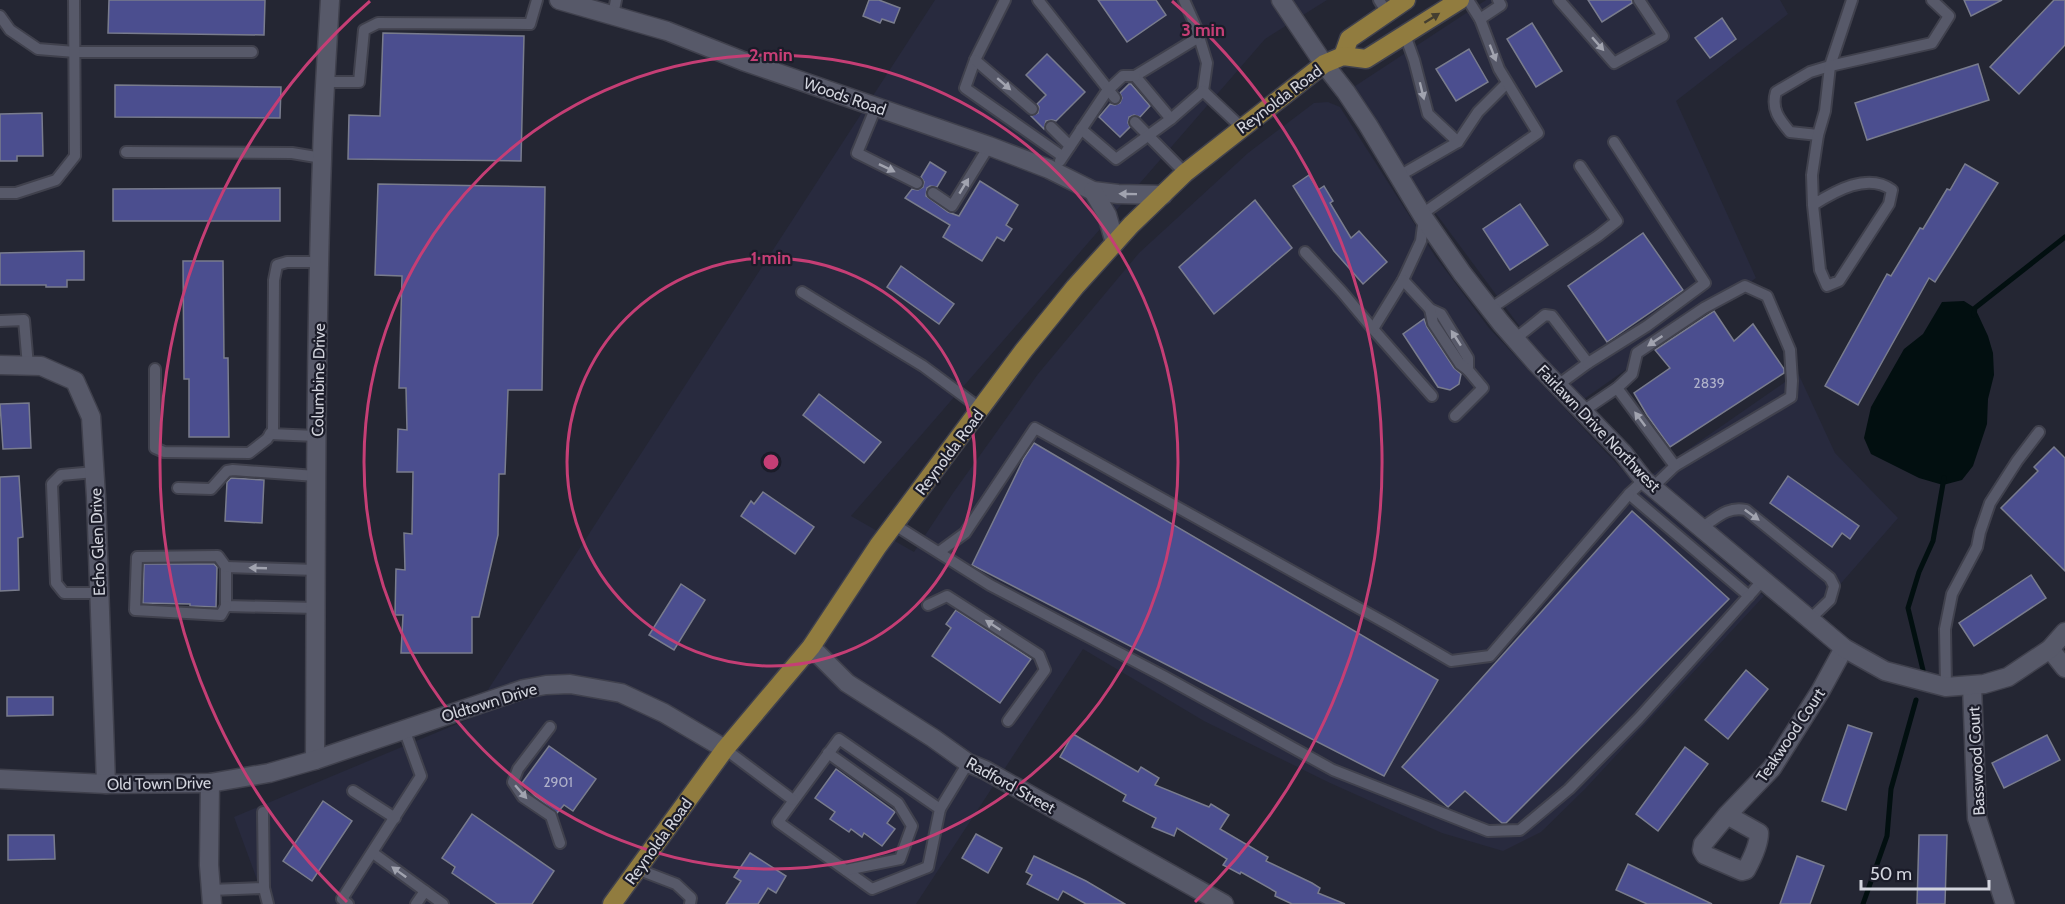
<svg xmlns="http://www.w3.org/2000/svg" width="2065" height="904" font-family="Cabin,sans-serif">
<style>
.built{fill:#282a3e}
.water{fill:#020f10}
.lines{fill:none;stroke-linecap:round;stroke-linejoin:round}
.stream{stroke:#020f10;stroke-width:5}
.building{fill:#4b4e8f;stroke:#797c8d;stroke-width:1.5}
.lane-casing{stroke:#40414d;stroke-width:14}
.street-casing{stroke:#40414d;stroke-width:21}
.secondary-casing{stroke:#40414d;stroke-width:21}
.primary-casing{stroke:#40414d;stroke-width:21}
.lane{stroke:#575969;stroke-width:10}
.street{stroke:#575969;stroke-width:18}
.secondary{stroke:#575969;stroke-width:18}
.primary{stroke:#917c3f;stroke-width:18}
.oneway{fill:#443e31}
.oneway2{fill:#a1a3af}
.ring{fill:none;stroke:#c53e75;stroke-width:3}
.labels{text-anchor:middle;stroke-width:4.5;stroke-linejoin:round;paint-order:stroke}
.number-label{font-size:14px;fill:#b0b2ca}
.street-label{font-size:16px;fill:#d2d4dd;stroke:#1b1c29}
.centre{fill:#c53e75;stroke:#1b1c29;stroke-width:3}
.ring-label{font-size:18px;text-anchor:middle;font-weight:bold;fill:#c53e75;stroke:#1b1c29;stroke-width:4.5;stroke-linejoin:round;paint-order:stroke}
</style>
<rect width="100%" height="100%" fill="#242633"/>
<g class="built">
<path d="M935,0H1327L1265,39L851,516L914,552L953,493L1038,374L1139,253L1248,153L1314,103L1328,102L1340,107L1435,256L1489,328L1647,496L1764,596L1585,789L1541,832L1503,851L1442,833L1330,783L1204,721L1083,649L916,904H266L234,817L469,719Z"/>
<path d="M1486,0H1780L1788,14L1676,101L1756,278L1577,404L1346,92Z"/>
<path d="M1798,373L1835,453L1898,518L1809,620L1644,480Z"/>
</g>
<path class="water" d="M1964,301L1975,308L1988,336L1993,353L1994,375L1988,399L1987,424L1973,466L1962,480L1943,485L1919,478L1871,454L1864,438L1871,407L1904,349L1923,334L1942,302Z"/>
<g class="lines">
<g class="stream">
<path d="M1974,315L1975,308L2065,237"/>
<path d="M1923,670L1908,608L1919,572L1933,541L1944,478"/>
<path d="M1863,904L1887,836L1891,789L1916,700"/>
</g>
</g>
<g class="building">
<path d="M109,0H265L264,35L108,33Z"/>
<path d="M869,0H879L900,8L894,23L882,19L880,23L863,16Z"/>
<path d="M1098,0H1156L1166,15L1127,42Z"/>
<path d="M1588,0H1632V3L1602,22Z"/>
<path d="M1964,0H2002L1971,16Z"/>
<path d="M2054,0H2065V45L2019,94L1990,67Z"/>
<path d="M1722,18L1736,39L1710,58L1695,38Z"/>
<path d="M1532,23L1562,71L1536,87L1507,39Z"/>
<path d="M383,33L524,36L521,161L348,159L349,115L380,116Z"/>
<path d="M1469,49L1488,82L1456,101L1436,69Z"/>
<path d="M1047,54L1085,92L1056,121L1052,120L1046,121L1044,129L1031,116L1038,113L1039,107L1037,104L1046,95L1026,75Z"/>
<path d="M1978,64L1989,100L1867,140L1855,103Z"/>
<path d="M1129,84H1131L1150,106L1140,117L1134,115L1129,117L1128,123L1130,127L1120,137L1099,117L1110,104L1115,105L1120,103L1122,98L1120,93Z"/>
<path d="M115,85L281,87L280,118L115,117Z"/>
<path d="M42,113L43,156H17V161H0V114Z"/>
<path d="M930,162L946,172L937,187L930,186L927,188L926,196L948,212L959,216L980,181L1018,205L1006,225L1012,229L1004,241L997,237L982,261L943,237L950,225L905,198L912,189L918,190L923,187L924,182L921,177Z"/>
<path d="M1965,164L1998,183L1935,282L1929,278L1858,405L1825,386L1887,274L1891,276L1920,228L1923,229L1947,189L1950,190Z"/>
<path d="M1309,175L1318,190L1324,186L1333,201L1330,203L1351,238L1359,231L1387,262L1363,284L1334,251L1293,186Z"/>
<path d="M378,184L545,187L542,390H508L505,474H499L498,535L479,617H472V653H401L403,615H395L396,569L405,570L404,533L412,534L413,472H397L398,429L407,430L406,388H399L402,276L375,275Z"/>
<path d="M280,188V221H113V189Z"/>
<path d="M1255,200L1292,248L1214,314L1179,267Z"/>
<path d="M1520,204L1548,245L1510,270L1483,229Z"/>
<path d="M1643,233L1683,290L1607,342L1568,286Z"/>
<path d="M84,251V280H67V287H46V285H0V253Z"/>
<path d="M183,261H223L224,358H228L229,437H189V379H184Z"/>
<path d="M901,266L954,304L939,324L887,287Z"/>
<path d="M1714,311L1734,341L1753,324L1784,369V373L1670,447L1647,415L1634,393L1670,368L1655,350Z"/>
<path d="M1424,319L1427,327L1454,368L1461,374L1459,384L1450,390L1438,387L1403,334Z"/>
<path d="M819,394L881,442L864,463L803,415Z"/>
<path d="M29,403L31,448L3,449L0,404Z"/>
<path d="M1034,443L1438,680L1384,776L972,565L1024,458Z"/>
<path d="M2054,447L2065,458V571L2001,508L2038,471L2034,467Z"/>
<path d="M19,476L23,537L18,538L19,590L0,591V477Z"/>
<path d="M1788,476L1859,526L1850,539L1842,533L1832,547L1770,503Z"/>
<path d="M231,478L264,480L262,523L225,521L227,482Z"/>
<path d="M763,492L814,527L795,554L741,516L751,501L754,504Z"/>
<path d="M1632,511L1729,599L1506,823H1502L1465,791L1448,807L1402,767Z"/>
<path d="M144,564H214L217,567L216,607L190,606V604L143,603Z"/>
<path d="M2031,575L2046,598L1974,646L1959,623Z"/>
<path d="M681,584L705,600L674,650L649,635Z"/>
<path d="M956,610L1031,659L1000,703L932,656L951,628L946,624Z"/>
<path d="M1746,670L1768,689L1728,739L1705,720Z"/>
<path d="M7,697H53V715L7,716Z"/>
<path d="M1848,725L1872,733L1846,810L1822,801Z"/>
<path d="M1073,734L1138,772L1141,767L1159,778L1155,785L1209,807L1211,804L1229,815L1220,829L1268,857L1266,861L1312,883L1320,888L1318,893L1345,904H1292L1275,896L1276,892L1241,872L1240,874L1223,865L1227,859L1177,828L1174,836L1152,827L1156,818L1123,801L1126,795L1060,757Z"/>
<path d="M2047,735L2060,760L2004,788L1992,763Z"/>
<path d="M549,746L596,779L573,811L564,805L557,813L535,796L522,783Z"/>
<path d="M1685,747L1708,764L1658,831L1636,814Z"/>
<path d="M836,769L895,812L887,823L895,829L882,846L864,833L862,837L851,829L849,832L830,819L835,812L815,798Z"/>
<path d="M323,801L352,821L312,881L283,861Z"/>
<path d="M472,814L554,871L532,904H497L452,873L455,867L442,858Z"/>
<path d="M976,834L1002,848L988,873L962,858Z"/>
<path d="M8,835H54L55,859L8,860Z"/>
<path d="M1919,835H1947L1945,904H1917Z"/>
<path d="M750,853L786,876L776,893L768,888L758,904H726L741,881L734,877Z"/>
<path d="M1034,856L1086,881L1125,904H1086L1063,891L1058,900L1027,884L1032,875L1026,872Z"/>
<path d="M1797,856L1824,866L1810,904H1780Z"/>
<path d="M1628,864L1712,904H1647L1616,890Z"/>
</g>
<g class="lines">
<defs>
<g id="lane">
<path d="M1005,0L975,60L965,88L1062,156"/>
<path d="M1038,0L1115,98"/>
<path d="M1184,0L1196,27L1207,63L1203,91"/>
<path d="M1379,0L1387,13"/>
<path d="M1559,0L1614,63L1663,36L1639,0"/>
<path d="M613,15L616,0"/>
<path d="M0,16L10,30L38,49L75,52H252"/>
<path d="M1480,19L1501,5L1498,0"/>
<path d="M1405,35L1414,60L1428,114L1458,142"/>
<path d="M975,60L1032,109"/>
<path d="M326,82H359L364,30L378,23L530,24L537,0"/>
<path d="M876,107L857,153L917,183"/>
<path d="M1171,119L1135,76L1199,37"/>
<path d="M1135,122L1185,173"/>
<path d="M1051,127L1070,146"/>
<path d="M1081,129L1116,159L1171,119L1203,91L1241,127"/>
<path d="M1818,135L1790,132C1779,119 1771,109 1776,92L1810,72L1830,66L1852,0"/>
<path d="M126,152L292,153L322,158"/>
<path d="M1060,161L1107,91L1123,76H1135"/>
<path d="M1399,176L1458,142L1478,112L1507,83"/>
<path d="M0,193H16L56,180L75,156L74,0"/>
<path d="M933,193L952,206L989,146"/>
<path d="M1813,205C1835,191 1868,172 1892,190L1889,204L1839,281L1827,286L1820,270L1813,205L1812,175L1818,135L1825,111L1830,66L1932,43L1949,16L1932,0"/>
<path d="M1422,214L1538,133L1499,69L1480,19L1468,0"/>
<path d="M1424,218L1421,241L1403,280L1373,329L1432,396"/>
<path d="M1305,252L1342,292L1373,329"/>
<path d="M1403,280L1430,309L1441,314L1468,358V370L1483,388L1455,416"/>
<path d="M802,292L923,366L981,409"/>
<path d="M1430,309L1433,323L1460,364L1468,370"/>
<path d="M1490,309L1598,236L1617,221L1580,166"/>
<path d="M0,321L24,320L28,366"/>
<path d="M1515,339L1545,315L1552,316L1588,363L1558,385"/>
<path d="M1588,363L1647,326L1705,283L1614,142"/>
<path d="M155,369V448L164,452L249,453L267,439L273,430L274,280L277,265L287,262H320"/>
<path d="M1617,388L1632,374L1637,353L1704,308L1745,286L1767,296L1790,350L1792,381L1791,397L1675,466L1653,487"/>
<path d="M1583,411L1617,388L1675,466"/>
<path d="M270,434L316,436"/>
<path d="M95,472L61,475L52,484L56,583L64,593H99"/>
<path d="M1644,480L1629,494L1749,596"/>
<path d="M178,488L211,489L227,471L233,470L316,476"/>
<path d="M895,525L990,585L1165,677L1333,770L1488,831L1520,830L1569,789L1639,718L1763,580"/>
<path d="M1701,528C1717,518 1727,506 1746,510L1830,578L1834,586L1830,600L1809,620"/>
<path d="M939,552L965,533L1035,428L1391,626L1451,661L1490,656L1629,494"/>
<path d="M316,570L226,567V606L317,608"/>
<path d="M928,605L947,596L1039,655L1045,670L1008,721"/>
<path d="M226,606L221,615L135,610L137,557L218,556L226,567"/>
<path d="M1946,687L1945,629L1952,594L1977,547L1980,532L1990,503L2017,461L2039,432"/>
<path d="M550,727L518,769L513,782L523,797L551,816L560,843"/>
<path d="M839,739L940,809L928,867L872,889L778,822Z"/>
<path d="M725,749L793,800"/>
<path d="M828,753L898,803L912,826L900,859L846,870"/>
<path d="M353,791L395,818"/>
<path d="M940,809L968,763"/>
<path d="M373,853L425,891"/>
<path d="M637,869L676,884L691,898L690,904"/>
<path d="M264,888L268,904"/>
<path d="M210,890L264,888L263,812"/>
<path d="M348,904L342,899L421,776L404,729"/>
<path d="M416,904L425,891L443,904"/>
</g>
<g id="street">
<path d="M559,0L667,31L743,61L989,146L1049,169L1093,191L1118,194L1163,195"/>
<path d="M1093,191L1107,215L1115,243"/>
<path d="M0,365L41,366L75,381L91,417L96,497L106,784"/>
<path d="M811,647L847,683L933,738L968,763L985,770L1224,904"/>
<path d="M2050,649L2065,668"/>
<path d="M1972,686L1977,818L2005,904"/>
<path d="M315,760C316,559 315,359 322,159C323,106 327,53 330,0"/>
<path d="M210,783L209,865L212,904"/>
<path d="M1727,815L1759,833C1759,845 1752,859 1746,870L1742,871L1705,855L1702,850L1703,844L1727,815L1772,768L1821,690L1844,648"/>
</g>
<g id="secondary">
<path d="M1281,0L1324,64L1346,92L1368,125L1424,218L1462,273L1501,323L1536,363L1623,453L1644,480L1844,648L1885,671L1946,687L1984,684L2008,677L2050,649L2065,632"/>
<path d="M0,779L106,784L210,783L269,773L315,760L524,689L546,685L570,684L621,693L664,713L725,749"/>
</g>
<g id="primary">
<path d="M1343,56L1349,39L1406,0"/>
<path d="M612,904L725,749L811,647L878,546L1024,350L1075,287L1131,225L1185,173L1324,64L1343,56L1366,59L1460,0"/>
</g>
</defs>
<use href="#lane" class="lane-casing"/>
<use href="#street" class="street-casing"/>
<use href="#secondary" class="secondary-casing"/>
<use href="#primary" class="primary-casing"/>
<use href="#lane" class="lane"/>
<use href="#street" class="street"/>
<use href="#secondary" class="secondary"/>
<use href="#primary" class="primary"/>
</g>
<defs><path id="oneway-solid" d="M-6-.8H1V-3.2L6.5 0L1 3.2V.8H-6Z" transform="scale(1.5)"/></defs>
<use class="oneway" href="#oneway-solid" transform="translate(1432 18) rotate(-32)"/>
<g class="oneway2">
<use href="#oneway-solid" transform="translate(1598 44) rotate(49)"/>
<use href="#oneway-solid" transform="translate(1493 53) rotate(69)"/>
<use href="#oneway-solid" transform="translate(1004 84) rotate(41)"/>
<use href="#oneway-solid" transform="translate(1422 91) rotate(76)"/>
<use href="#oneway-solid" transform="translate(887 168) rotate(26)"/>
<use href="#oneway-solid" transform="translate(964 186) rotate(-59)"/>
<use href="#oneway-solid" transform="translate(1128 194) rotate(-179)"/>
<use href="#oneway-solid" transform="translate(1456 338) rotate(-123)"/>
<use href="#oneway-solid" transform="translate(1655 341) rotate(146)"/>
<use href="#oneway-solid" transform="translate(1640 419) rotate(-127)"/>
<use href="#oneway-solid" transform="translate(1752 515) rotate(36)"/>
<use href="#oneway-solid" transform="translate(258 568) rotate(-178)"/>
<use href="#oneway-solid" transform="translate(993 625) rotate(-147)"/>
<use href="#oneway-solid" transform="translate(521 792) rotate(49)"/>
<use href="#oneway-solid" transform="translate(399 872) rotate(-144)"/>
</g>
<g class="ring">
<circle cx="771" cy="462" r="204"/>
<circle cx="771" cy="462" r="407"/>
<path d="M347 902A611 611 0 0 1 370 1M1172 1A611 611 0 0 1 1195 902"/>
</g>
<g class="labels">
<g class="number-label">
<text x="1709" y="388">2839</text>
<text x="558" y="787">2901</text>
</g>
<g class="street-label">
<text transform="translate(845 96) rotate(19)" y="6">Woods Road</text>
<text transform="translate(1279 99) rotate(-37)" y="6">Reynolda Road</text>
<text transform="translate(318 380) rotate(-89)" y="6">Columbine Drive</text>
<text transform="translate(1599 428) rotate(46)" y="6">Fairlawn Drive Northwest</text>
<text transform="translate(949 452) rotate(-53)" y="6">Reynolda Road</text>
<text transform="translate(97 542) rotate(-92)" y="6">Echo Glen Drive</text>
<text transform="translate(489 702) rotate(-17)" y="6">Oldtown Drive</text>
<text transform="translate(1790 735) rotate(-56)" y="6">Teakwood Court</text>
<text transform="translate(1976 761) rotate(-93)" y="6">Basswood Court</text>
<text transform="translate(159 783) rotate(-1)" y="6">Old Town Drive</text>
<text transform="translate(1011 785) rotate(29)" y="6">Radford Street</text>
<text transform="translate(658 841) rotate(-54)" y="6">Reynolda Road</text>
</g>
</g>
<circle cx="771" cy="462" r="9" class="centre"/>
<g class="ring-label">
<text x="1203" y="36">3 min</text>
<text x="771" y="61">2 min</text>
<text x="771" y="264">1 min</text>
</g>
<path d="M1861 880v9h128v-9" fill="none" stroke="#d2d4dd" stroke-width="3"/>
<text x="1870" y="880" font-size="18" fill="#d2d4dd" stroke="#1b1c29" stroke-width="4.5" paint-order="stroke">50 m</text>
</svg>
